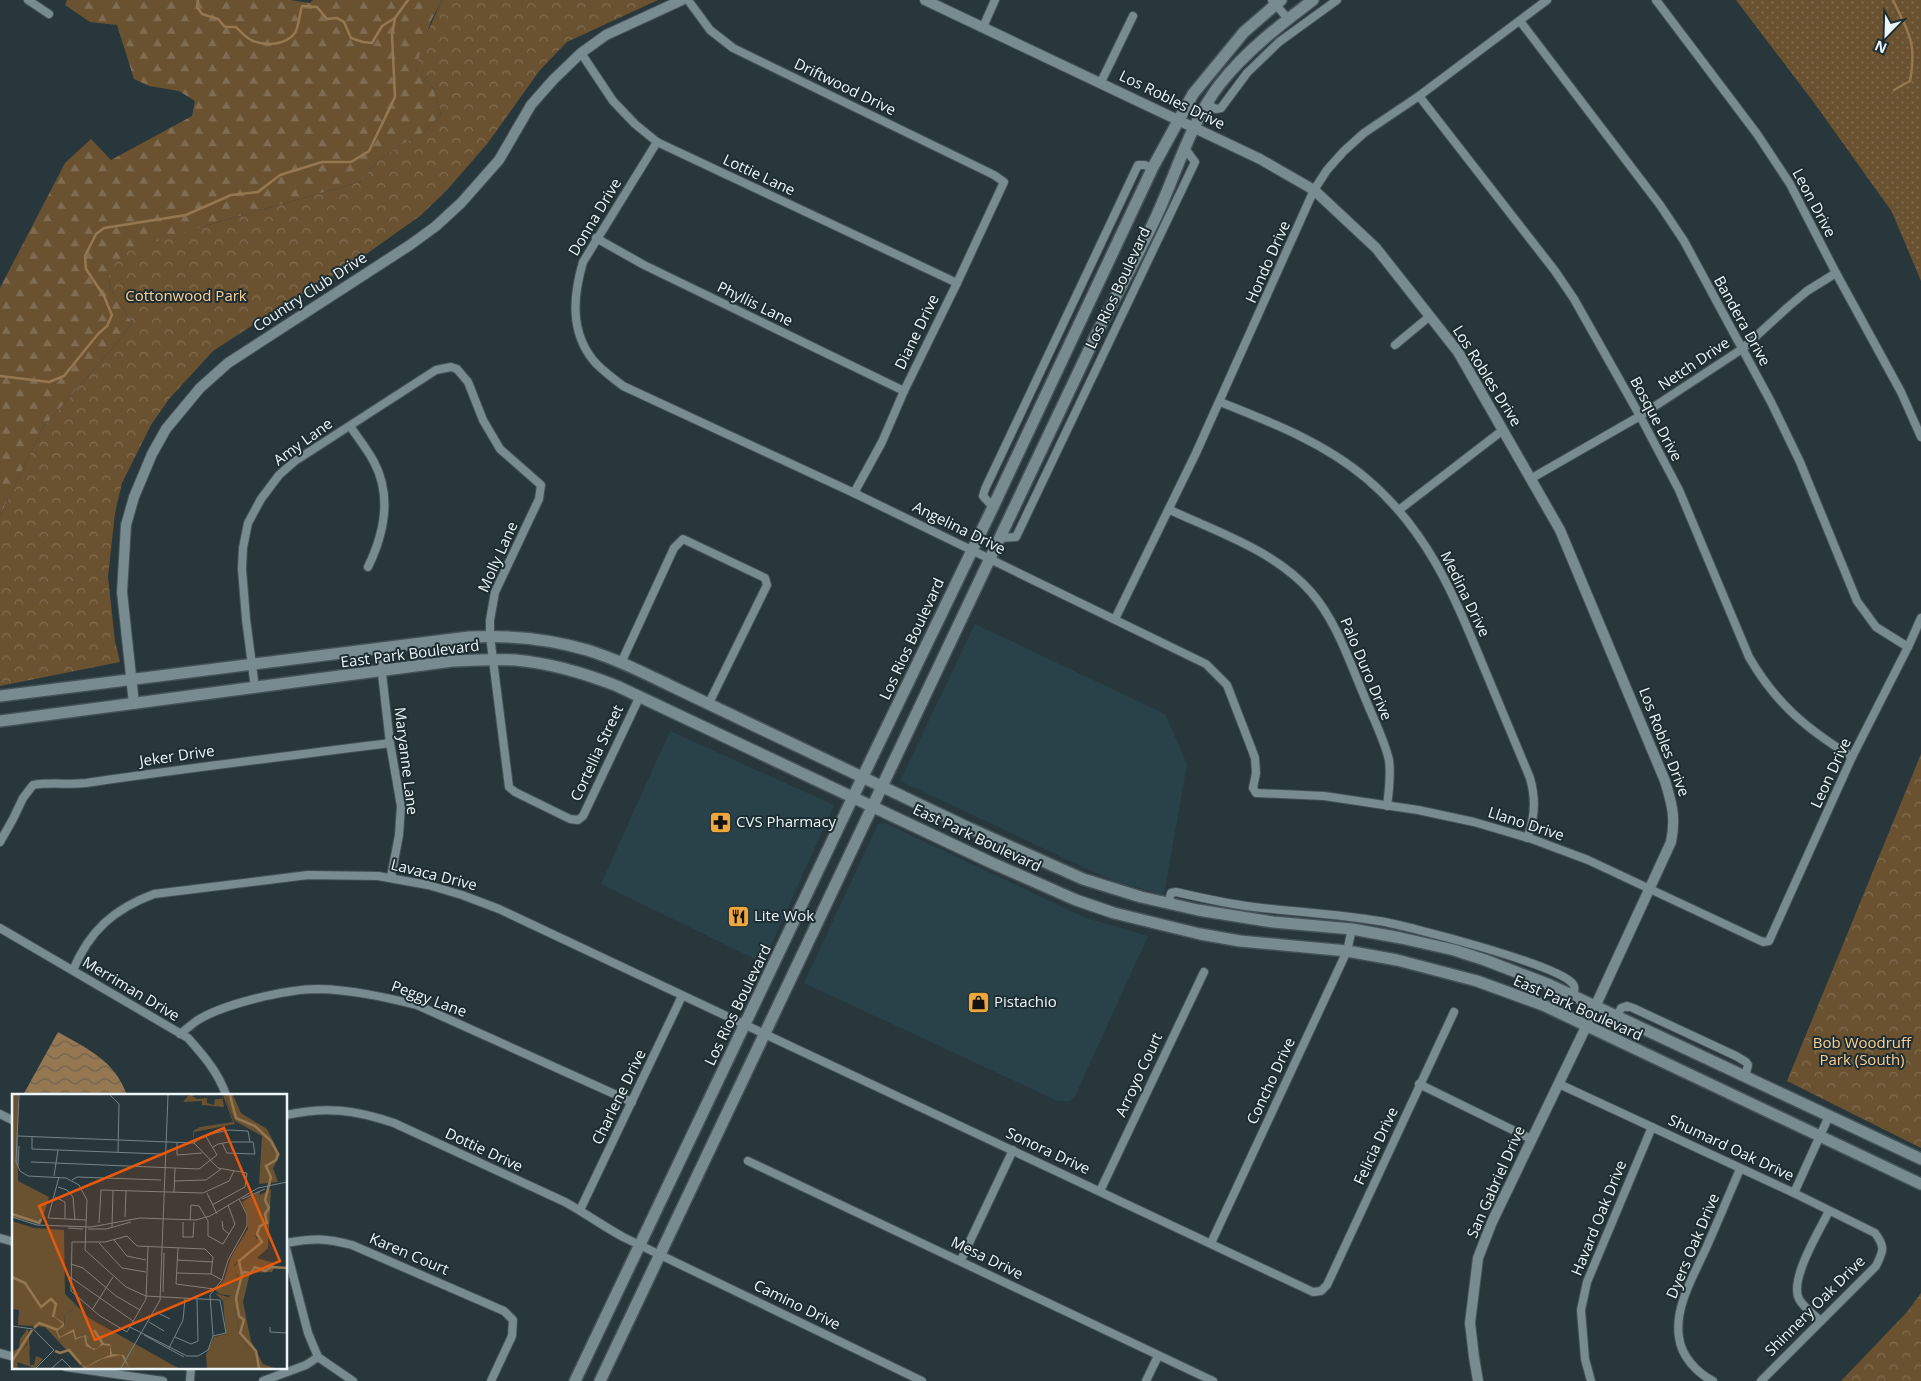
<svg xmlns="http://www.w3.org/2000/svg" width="1921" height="1381" font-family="'Open Sans',sans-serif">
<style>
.built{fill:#29424a}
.grass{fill:url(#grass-dots)}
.forest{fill:url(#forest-firs)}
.park{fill:url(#park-crowns)}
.water{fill:url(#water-waves)}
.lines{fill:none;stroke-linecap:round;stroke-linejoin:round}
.stream{stroke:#957852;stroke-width:2.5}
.minor-casing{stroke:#445257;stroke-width:10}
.tertiary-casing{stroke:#445257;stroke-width:12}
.secondary-casing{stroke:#445257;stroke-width:14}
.minor{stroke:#788b91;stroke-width:8}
.tertiary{stroke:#788b91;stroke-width:10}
.secondary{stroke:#788b91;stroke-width:11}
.labels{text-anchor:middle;stroke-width:4;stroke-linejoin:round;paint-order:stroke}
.street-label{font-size:15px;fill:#edf7fa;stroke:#1d2d32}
.park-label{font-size:15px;fill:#ffd093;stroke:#1d2d32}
.poi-label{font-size:15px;fill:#edf7fa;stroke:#1d2d32;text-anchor:start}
.inset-river{fill:none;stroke:#957852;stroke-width:2.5}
.inset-road{fill:none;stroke:#768488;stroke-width:1}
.view{fill:#e8590c;fill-opacity:0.15;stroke:#e8590c;stroke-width:2.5}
.inset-edge{fill:none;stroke:#edf7fa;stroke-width:2.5}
</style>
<defs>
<pattern id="grass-dots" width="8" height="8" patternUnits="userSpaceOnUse" patternTransform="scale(1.25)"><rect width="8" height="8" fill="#6a5231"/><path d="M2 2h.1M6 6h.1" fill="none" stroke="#806c50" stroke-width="1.8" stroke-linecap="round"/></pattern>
<pattern id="forest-firs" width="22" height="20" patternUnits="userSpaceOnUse" patternTransform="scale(1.25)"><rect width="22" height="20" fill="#6a5231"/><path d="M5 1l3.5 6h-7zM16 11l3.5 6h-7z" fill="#806c50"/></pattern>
<pattern id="park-crowns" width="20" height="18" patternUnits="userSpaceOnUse" patternTransform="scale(1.25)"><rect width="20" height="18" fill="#6a5231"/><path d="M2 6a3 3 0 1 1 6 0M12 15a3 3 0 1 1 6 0" fill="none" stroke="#806c50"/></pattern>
<pattern id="water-waves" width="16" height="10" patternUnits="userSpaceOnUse" patternTransform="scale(1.25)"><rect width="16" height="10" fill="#957852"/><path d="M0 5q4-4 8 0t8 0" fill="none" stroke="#72634f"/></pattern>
</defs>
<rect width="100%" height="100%" fill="#27373c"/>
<g class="built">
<path d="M975,624L1165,714L1187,764L1164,895L1111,880L900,781Z"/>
<path d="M670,731L834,805L763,963L601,884Z"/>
<path d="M885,823L1086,918L1148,936L1075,1096L1070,1101H1058L804,983L878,824Z"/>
</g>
<path class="grass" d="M1736,0H1921V281L1892,212L1815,104Z"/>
<path class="forest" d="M67,0H290L310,3L313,0H442L431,21L416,70L434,89L441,114L423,133L399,146L378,161L360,182L205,226L109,276L111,290L132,323L116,344L42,429L0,516V288L65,163L91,139L111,160L192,116L195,101L179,91L149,86L134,79L117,25L90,22L65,5Z"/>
<g class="park">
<path d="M442,0H658L567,42L540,70L487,144L447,190L420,216L348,267L270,314L213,351L169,399L151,425L122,483L115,513L108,577L115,641L120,662L0,686V516L42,429L116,344L132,323L111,290L109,276L113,267L126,251L205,226L360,182L378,161L399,146L423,133L441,114L434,89L416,70L422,44Z"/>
<path d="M1921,754V1148L1787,1081Z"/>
<path d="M1921,1293V1381H1841L1907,1312Z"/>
</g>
<path class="water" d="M58,1032C88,1049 115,1061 127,1095H23Z"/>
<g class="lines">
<g class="stream">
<path d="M198,0L197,7L202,14L218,19L225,27H236C240,31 245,37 251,40C264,46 285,46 295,33C298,29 300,13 302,6L317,7L327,19L337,18L344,22L351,38L363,42L372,43L382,26L395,18"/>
<path d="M1893,0C1909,34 1917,42 1910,81L1894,90"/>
<path d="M0,376L49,382L64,376L98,334L107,326L112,315L104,296L86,269L85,256L96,234L104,228L186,215L231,195L258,192L280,175L322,162H351L369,151L395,97L392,35L395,18L408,0"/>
</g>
<defs>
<g id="minor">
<path d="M28,0L49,14"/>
<path d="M688,0L710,30L733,48L994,175L1004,182L957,283L904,391L882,442L854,493"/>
<path d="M1272,0L1288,19"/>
<path d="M1656,0L1757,134L1790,184L1836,273L1901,392L1921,437"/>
<path d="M1520,21L1660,205L1684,241L1771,402L1800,462L1857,601L1876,627L1908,647"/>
<path d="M983,27L995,0"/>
<path d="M581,53L613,101L635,124L657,142L957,283"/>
<path d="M1101,82L1133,16"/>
<path d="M1419,96L1555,271L1574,299L1640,416L1679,490L1749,657C1776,704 1807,729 1852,757"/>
<path d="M1207,104L1216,109L1221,108L1247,73L1279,42L1337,0"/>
<path d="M657,142L583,262C573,296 570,331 593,360C601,370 613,378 623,386L854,493L1206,664L1227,685L1249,742L1255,758L1256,773L1253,788L1256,793L1324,796L1418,810L1474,822L1532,839L1588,860L1763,942L1769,941L1852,757L1908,647L1921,618"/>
<path d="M596,238L644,265L904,391"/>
<path d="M1395,345L1430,316"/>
<path d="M1220,402C1271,422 1325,443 1367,479C1427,530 1453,593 1482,663C1498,701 1514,740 1530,778C1536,799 1535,819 1527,838"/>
<path d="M350,426C358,438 367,449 374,462C392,496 384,534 368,567"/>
<path d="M1532,478L1640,416L1742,349L1788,307L1807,291L1836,273"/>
<path d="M993,507L983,496L985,489L1138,165H1145L1152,169"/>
<path d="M1170,510C1218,532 1275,551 1311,592C1336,621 1348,658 1363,693C1371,714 1384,738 1389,760C1391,775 1389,791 1387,806"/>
<path d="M1399,510L1503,430"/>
<path d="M1000,538L1016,537L1195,162L1184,147"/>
<path d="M1115,619L1196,453L1314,190L1327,170L1344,151L1364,133L1419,96L1547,0"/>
<path d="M379,648L390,743L401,806L399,835L391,877"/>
<path d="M621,663L674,548L683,539L765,578L767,585L708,705"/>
<path d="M255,688L246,619L242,569L243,548L248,523L261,499L279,475L295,461L436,370L451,367L457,369L468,382L483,420L500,449L541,485L539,499L495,592L490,620V636L509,787L515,792L570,819L578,820L583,816L640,696"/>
<path d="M0,842L13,819L23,798L33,785C50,782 68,785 86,783C187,768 289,756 390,743"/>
<path d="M1168,904L1171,893L1176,892C1202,898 1228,904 1254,907C1296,912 1338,914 1379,921C1409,926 1559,965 1573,984C1576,988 1574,991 1573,995"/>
<path d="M0,928L188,1038C204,1056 218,1072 226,1095"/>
<path d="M73,970C90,930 114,909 154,894L308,875L378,876L428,885L462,895L499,909L1313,1292L1321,1291L1327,1285L1454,1012"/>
<path d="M1617,1017L1621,1008L1627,1006L1633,1008L1736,1056L1746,1062L1748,1065L1745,1077"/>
<path d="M180,1034C185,1030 190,1026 195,1022C221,1004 287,989 319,989C353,990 384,997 417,1005L632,1102"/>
<path d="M1419,1084L1531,1139"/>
<path d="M1559,1084L1794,1193L1875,1233C1886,1248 1883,1251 1876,1266L1761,1381"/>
<path d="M0,1114L14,1121"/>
<path d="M286,1115C327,1106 355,1110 394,1123L565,1202C585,1213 603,1226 623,1237L922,1381"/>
<path d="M748,1161L1213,1381"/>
<path d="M1100,1191L1204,972"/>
<path d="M1794,1193L1829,1116"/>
<path d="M580,1210L682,996"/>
<path d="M0,1238L14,1242"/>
<path d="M286,1243C313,1238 325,1238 352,1245L504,1311L513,1320L512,1336L491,1381"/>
<path d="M1211,1243L1347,951L1352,929"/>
<path d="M286,1248L308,1333L318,1357L353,1381"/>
<path d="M961,1260L1013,1150"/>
<path d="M1821,1321C1813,1314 1804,1308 1799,1299C1789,1279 1820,1230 1829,1211"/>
<path d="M0,1353L14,1357"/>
<path d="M66,1367L163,1381"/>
<path d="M190,1381L191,1367"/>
<path d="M263,1381L306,1365L318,1357"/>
<path d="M1146,1381L1158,1356"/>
<path d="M1591,1381L1585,1359L1581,1310L1587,1282L1652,1127"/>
<path d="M1713,1381C1697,1373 1681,1356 1679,1337C1674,1307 1695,1273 1707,1246C1718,1221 1729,1195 1740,1169"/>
</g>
<g id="tertiary">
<path d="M925,0L1260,159L1314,190L1376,248L1458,352L1560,530L1665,781C1672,804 1676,818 1671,842L1583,1033L1492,1222L1478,1258L1470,1323L1474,1357L1478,1381"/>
<path d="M134,704L122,592L126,525L134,497L152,454L166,429L200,388L228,363L410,245L436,226L461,203L499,160L531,105L553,80L581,53L606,35L682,0"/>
</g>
<g id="secondary">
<path d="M0,696L469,637C509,635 550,639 587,650C616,659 642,672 669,685L969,828L1083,879L1141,897L1198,910L1273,922L1352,929L1401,938L1454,950L1485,960L1550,985L1921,1159"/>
<path d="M0,721L453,661C474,660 494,659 515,660C550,663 584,673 617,686L992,863L1076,900L1114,913L1200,934L1240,941L1347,951L1397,960L1477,981L1543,1005L1921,1184"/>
<path d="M575,1381L853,797L993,507L1153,167L1193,94L1244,32L1281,0"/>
<path d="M600,1381L1096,335C1116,296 1137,257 1156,217C1177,172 1190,123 1220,84C1246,51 1280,25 1313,0"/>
</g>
</defs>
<use href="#minor" class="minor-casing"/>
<use href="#tertiary" class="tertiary-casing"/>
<use href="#secondary" class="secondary-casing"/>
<use href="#minor" class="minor"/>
<use href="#tertiary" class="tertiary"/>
<use href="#secondary" class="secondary"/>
</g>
<defs>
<symbol id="pharmacy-square" viewBox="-11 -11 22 22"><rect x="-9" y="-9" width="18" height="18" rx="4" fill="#eea73c" stroke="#1d2d32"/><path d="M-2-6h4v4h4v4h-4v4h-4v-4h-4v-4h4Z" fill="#111"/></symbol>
<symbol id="restaurant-square" viewBox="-11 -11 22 22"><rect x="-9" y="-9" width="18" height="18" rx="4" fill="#eea73c" stroke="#1d2d32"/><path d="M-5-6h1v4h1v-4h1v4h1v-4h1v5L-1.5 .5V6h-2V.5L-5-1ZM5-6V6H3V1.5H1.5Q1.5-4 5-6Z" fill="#111"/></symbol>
<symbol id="shop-square" viewBox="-11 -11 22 22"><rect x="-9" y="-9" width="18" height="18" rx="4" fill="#eea73c" stroke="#1d2d32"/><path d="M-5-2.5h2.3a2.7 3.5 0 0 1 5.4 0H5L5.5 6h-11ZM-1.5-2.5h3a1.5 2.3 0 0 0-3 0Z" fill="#111"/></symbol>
</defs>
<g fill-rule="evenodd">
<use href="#pharmacy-square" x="708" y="810" width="25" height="25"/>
<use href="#restaurant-square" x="726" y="904" width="25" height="25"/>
<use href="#shop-square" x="966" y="990" width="25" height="25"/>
</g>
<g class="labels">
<g class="street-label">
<text transform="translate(845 87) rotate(26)" y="5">Driftwood Drive</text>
<text transform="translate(1172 100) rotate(26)" y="5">Los Robles Drive</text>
<text transform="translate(759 175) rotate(25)" y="5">Lottie Lane</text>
<text transform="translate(1814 203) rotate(62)" y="5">Leon Drive</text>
<text transform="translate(595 217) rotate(-59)" y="5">Donna Drive</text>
<text transform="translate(1268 262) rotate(-66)" y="5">Hondo Drive</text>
<text transform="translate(1118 288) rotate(-65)" y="5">Los Rios Boulevard</text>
<text transform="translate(310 292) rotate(-33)" y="5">Country Club Drive</text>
<text transform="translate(755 304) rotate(26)" y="5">Phyllis Lane</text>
<text transform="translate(1742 321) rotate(61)" y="5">Bandera Drive</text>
<text transform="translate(917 332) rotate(-64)" y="5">Diane Drive</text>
<text transform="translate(1694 364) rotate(-34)" y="5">Netch Drive</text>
<text transform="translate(1487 376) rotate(58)" y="5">Los Robles Drive</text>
<text transform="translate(1656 419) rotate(62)" y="5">Bosque Drive</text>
<text transform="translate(303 442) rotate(-36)" y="5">Amy Lane</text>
<text transform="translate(959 528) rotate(26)" y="5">Angelina Drive</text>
<text transform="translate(498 557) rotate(-66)" y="5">Molly Lane</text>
<text transform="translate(1465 594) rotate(64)" y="5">Medina Drive</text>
<text transform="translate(912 639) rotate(-65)" y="5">Los Rios Boulevard</text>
<text transform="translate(410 654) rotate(-7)" y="5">East Park Boulevard</text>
<text transform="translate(1366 669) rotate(67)" y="5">Palo Duro Drive</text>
<text transform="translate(1664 742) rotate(69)" y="5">Los Robles Drive</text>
<text transform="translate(597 753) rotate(-65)" y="5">Cortellia Street</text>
<text transform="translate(177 756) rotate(-8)" y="5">Jeker Drive</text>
<text transform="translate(406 761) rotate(83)" y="5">Maryanne Lane</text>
<text transform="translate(1831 773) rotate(-65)" y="5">Leon Drive</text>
<text transform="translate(1526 824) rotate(18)" y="5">Llano Drive</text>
<text transform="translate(977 838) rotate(25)" y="5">East Park Boulevard</text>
<text transform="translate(434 875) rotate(14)" y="5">Lavaca Drive</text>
<text transform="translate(131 989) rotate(31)" y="5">Merriman Drive</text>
<text transform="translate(429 999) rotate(20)" y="5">Peggy Lane</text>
<text transform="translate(738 1005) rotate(-64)" y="5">Los Rios Boulevard</text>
<text transform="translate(1578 1008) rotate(24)" y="5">East Park Boulevard</text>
<text transform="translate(1139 1075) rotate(-65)" y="5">Arroyo Court</text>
<text transform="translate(1271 1081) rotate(-65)" y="5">Concho Drive</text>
<text transform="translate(619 1097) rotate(-64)" y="5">Charlene Drive</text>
<text transform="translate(1376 1146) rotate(-65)" y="5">Felicia Drive</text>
<text transform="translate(1731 1148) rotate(25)" y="5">Shumard Oak Drive</text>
<text transform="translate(484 1150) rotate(25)" y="5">Dottie Drive</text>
<text transform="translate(1048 1151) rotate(25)" y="5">Sonora Drive</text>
<text transform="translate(1496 1182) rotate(-66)" y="5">San Gabriel Drive</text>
<text transform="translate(1599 1218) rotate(-68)" y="5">Havard Oak Drive</text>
<text transform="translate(1693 1246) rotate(-67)" y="5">Dyers Oak Drive</text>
<text transform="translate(409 1254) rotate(23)" y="5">Karen Court</text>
<text transform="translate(987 1258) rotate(26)" y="5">Mesa Drive</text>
<text transform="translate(797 1305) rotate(26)" y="5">Camino Drive</text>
<text transform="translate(1815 1306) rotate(-45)" y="5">Shinnery Oak Drive</text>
</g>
<g class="park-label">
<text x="186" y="301">Cottonwood Park</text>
<text x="1862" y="1048">Bob Woodruff<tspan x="1862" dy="17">Park (South)</tspan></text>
</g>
<g class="poi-label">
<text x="736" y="827">CVS Pharmacy</text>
<text x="754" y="921">Lite Wok</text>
<text x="994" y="1007">Pistachio</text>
</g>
</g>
<g transform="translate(12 1094)">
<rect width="275" height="275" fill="#27373c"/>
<path d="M177,1H183L180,2L185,5L195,4V9L202,11L203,5H210V2L212,13L190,11V7L171,8ZM211,1H215L214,7L223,30L182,38L181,48V37L188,33L221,28ZM215,205L223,214L228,243L239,255V274H195L194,261L202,243L214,240L211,207ZM63,210L77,224L166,274H71L47,248L52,242L47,238L53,232L52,221L61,216ZM17,248L18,271H22L24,262L31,265L23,274L5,268L6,274H0L2,266Z" fill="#6a5231"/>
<path d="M215,1H221L229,19L255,35L268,61L261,74L266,88L247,90L250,42L223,27L214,7ZM259,95L256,154L245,164L262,169V174L260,178L238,179L231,208L239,247L251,270L262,274H239V255L228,243L223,214L218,213L215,205L211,207L203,199L216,203L221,201L226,182L221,174L246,144L243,141L248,101ZM16,234L18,257L15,249L0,273V258L7,254L8,245Z" fill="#6a5231"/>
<path d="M0,1H6V87L37,103L29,130L0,123ZM248,97L247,127L243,141L246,148L222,171L226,185L221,202L208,200L203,196L212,186L219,163L236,135V122L230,108ZM0,127L22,134L52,136L53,200L63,210L61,216L52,221L53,233L47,238L53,242L47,248L33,233L6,231L7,216L0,215Z" fill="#6a5231"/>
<path d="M40,221L52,229V232L45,237L48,243L62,235L64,244L74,241L75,249L80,254L85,255L90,249L98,250L100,260L112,261L117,274L109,261L90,265L73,274L69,270L74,273L84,267L98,261V252L91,251L82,256L74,252L72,242L63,246L61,238L47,244L44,237L51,230Z" fill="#957852"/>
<path class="inset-river" d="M218,1L224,24L243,32L259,47L266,60L264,66L254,72L259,83L253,106L257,114L253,120L255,129L248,132L245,140L250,148L227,167L230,181L224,204L227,222L232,226L228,239L244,257L247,274M0,120L27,129L29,125M230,181L232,178L239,179L243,173L253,177L259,173L275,174M0,183L13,189L29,213L39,205L44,210L41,223M22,234L27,229L46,236M82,236L91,250M43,257L48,259L57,256L69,270M0,267L20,236"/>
<path class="inset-road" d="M7,1L4,68L8,77L16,82L54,84L67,91L75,106L73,156L114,193L134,202L208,206L214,239L201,242M98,1L107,10L106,58M6,42L182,49L206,74L235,79L233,93L200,111M20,42V55L149,60M165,48V61L190,59M182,49L191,42L216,36L236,37L238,48M201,53L206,50L217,48H241L243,60L215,59L210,49M19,68L187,75L205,61L193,41M6,72L7,52M42,82L46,56M47,83L36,124L74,126M60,86L65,83L149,86M162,87L194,86L209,75M46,93L55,96L61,103L63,126M162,99L163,74M195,99L205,120M43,103L53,108V125M230,105L253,95M0,123L25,131L79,133L128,124L184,126L198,122L246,94L275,88M113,123L114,97M178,126L179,111L187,112L196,127V142L211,150L223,130L216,111M210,127L211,135L217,140M171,128V143H181L182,128M87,129L89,96L191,99L217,87L222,77M100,133L101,97M56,134L71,135M76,135H94L119,128M102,146L115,162L134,166M87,149L110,174L134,178M136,153L134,205L115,238L88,222L59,197L60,148H93L115,142L125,152L193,155L201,163L199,180M166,154L164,190L202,195M165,166L201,168M59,170L71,174L104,202L128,216M165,179L199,180L210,186M58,183L121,227M151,198L152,159M80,216L101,183M144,218L158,225M137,228L152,237M0,232L21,235L42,256L24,274M118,233L175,262H186L196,256L201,242L198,201L210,186L216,166L235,132V121L227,105M258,233V238L275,239M132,241L172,263M163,243L179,250L186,247L185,205M157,254L171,226L173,205M40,274L50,265L59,274M109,274L148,206L156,1"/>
<path class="view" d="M212,34L268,167L83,246L27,112Z"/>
<rect width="275" height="275" class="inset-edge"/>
</g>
<g transform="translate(1886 35) rotate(203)" stroke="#1d2d32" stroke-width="4" paint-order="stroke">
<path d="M0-4L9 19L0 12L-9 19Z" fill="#edf7fa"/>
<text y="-8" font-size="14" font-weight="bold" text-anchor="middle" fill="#edf7fa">N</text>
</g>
</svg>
